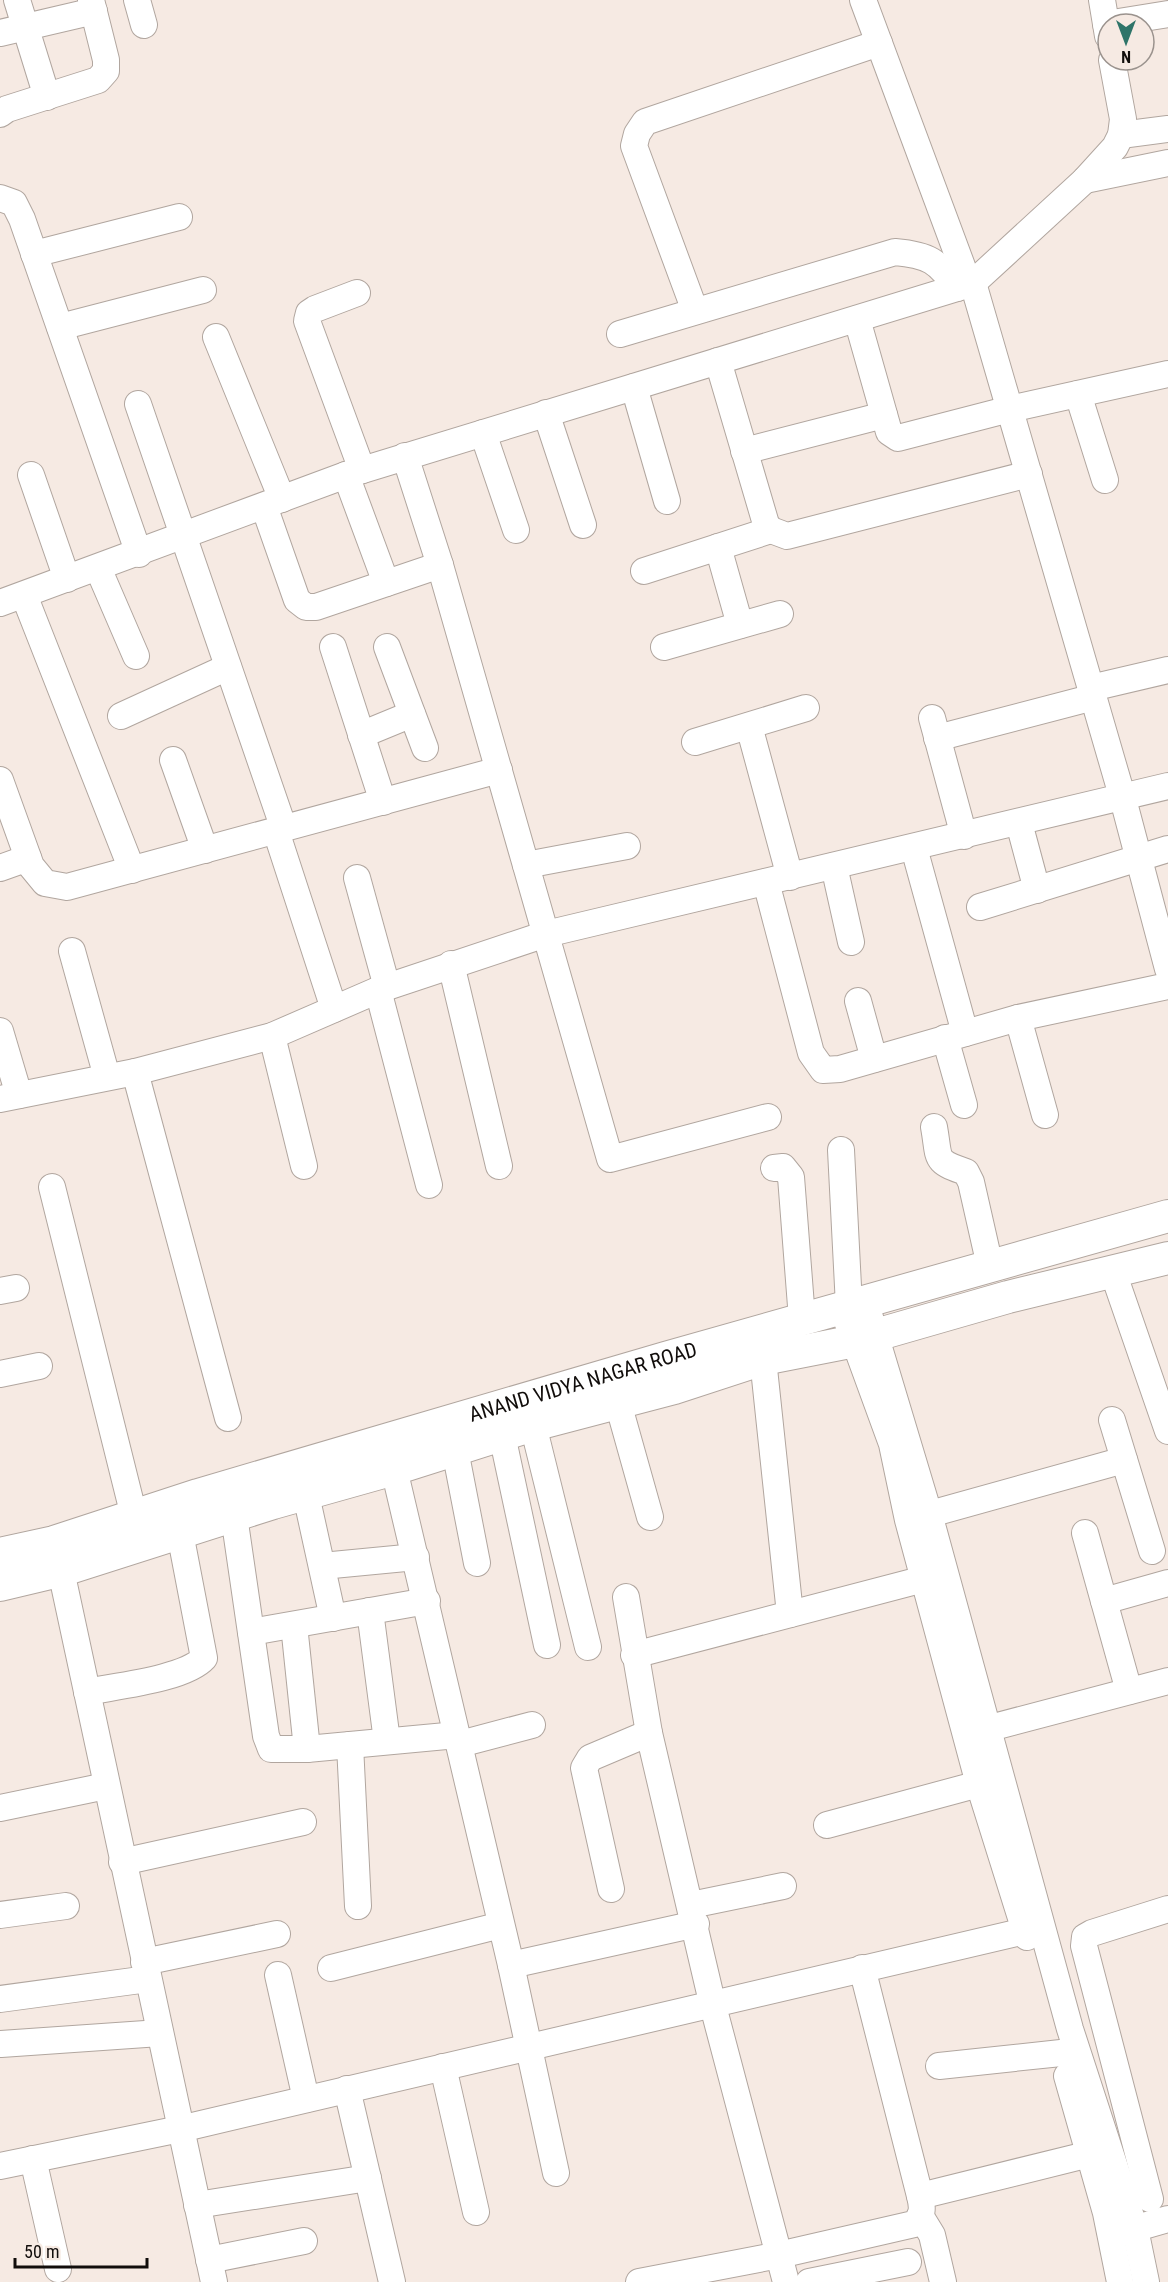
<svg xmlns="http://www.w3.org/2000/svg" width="1168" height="2282" font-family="'Roboto Condensed',sans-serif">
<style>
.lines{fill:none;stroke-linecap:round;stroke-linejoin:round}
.minor-casing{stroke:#b1a69f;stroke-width:28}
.major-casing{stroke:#b1a69f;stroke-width:34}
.minor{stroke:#fff;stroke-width:26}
.major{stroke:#fff;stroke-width:32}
.labels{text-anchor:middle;stroke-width:4.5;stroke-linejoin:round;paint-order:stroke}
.street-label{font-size:21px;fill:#110d0b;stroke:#f6eae3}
</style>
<rect width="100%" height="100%" fill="#f6eae3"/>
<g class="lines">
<defs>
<g id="minor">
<path d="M17,0L47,97"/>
<path d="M137,0L144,25"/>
<path d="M863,0L969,285"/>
<path d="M1102,0L1108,36"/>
<path d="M1106,24L1168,14"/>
<path d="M0,33L94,11"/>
<path d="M0,114L7,109L98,80L106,71V60L91,0"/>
<path d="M1121,135L1168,129"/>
<path d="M1085,180L1168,163"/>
<path d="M0,198L14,203L22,219L139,554"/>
<path d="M34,254L179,217"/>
<path d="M973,283L1123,799L1168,969"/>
<path d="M357,293L315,309L309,313L307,321L362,470"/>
<path d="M695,311L634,146L637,134L645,122L879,43"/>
<path d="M857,319L889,432L898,438L1010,409L1168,374"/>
<path d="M60,327L203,290"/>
<path d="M620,334L895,252C929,255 938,261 957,288"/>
<path d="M216,337L282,499"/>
<path d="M718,361L766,524L771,530L787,536L1029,474"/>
<path d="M634,387L667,501"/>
<path d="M1078,394L1105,480"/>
<path d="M138,404L284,829"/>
<path d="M546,413L583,525"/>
<path d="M483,433L516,530"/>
<path d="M744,451L884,415"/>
<path d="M405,456L440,565L610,1159L768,1117"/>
<path d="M31,475L67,579"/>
<path d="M346,475L386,583"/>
<path d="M264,506L297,600L306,607H316L440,565"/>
<path d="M718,547L740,625"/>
<path d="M98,568L136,656"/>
<path d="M644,571L771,530"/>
<path d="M24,595L132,870"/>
<path d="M0,603L346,475L973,283L1085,180L1115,147L1121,135L1123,119L1112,60"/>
<path d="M333,647L383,802"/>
<path d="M387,647L425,748"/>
<path d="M664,647L780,614"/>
<path d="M1091,688L1168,670"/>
<path d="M121,716L228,667"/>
<path d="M932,718L964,836"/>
<path d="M749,726L790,877"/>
<path d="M361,735L412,714"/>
<path d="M937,738L1094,697"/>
<path d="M695,742L806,708"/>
<path d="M173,760L205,850"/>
<path d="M0,780L31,866L45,883L67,887L499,770"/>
<path d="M1019,823L1037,890"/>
<path d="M276,831L334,1009"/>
<path d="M914,848L965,1033"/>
<path d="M526,865L627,846"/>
<path d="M834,866L851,942"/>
<path d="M0,868L28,858"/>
<path d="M357,878L387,987"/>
<path d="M766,882L811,1053L823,1070L840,1069L1018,1018L1168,986"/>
<path d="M980,907L1168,849"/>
<path d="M72,951L107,1077"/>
<path d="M451,964L499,1166"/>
<path d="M378,990L429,1185"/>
<path d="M858,1001L874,1059"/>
<path d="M1018,1018L1045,1115"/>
<path d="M0,1031L19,1095"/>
<path d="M272,1036L304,1166"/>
<path d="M945,1038L964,1105"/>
<path d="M135,1072L228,1418"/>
<path d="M0,1099L135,1072L272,1036L378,990L546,934L1168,786"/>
<path d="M934,1127C940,1160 933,1161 966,1172L971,1182L990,1266"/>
<path d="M841,1150L849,1306"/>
<path d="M774,1168L783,1167L791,1177L802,1319"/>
<path d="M52,1187L134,1516"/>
<path d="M1113,1272L1168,1431"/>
<path d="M0,1291L16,1288"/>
<path d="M865,1301L929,1514L1070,2029L1135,2229L1146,2282"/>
<path d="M842,1307L892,1444L908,1520L979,1784L1027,1937"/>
<path d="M763,1359L790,1614"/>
<path d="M0,1374L39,1366"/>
<path d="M618,1403L650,1517"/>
<path d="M1112,1420L1152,1551"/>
<path d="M533,1425L588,1647"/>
<path d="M502,1435L547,1645"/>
<path d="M455,1450L477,1563"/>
<path d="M390,1452L511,1965L556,2173"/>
<path d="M306,1495L333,1618"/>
<path d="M234,1516L266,1736L271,1749H307L457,1735"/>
<path d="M912,1519L1124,1460"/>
<path d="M1085,1533L1129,1691"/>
<path d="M57,1552L214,2282"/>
<path d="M322,1566L416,1557"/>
<path d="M626,1597L649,1733L713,2006L786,2282"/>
<path d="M1104,1601L1168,1583"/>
<path d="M370,1611L387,1741"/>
<path d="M294,1625L307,1749"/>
<path d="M251,1632L427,1601"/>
<path d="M634,1655L924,1579"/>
<path d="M87,1692C116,1686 185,1679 204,1658L180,1533"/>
<path d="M971,1733L1168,1681"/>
<path d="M460,1744L532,1725"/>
<path d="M350,1745L358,1906"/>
<path d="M0,1808L106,1786"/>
<path d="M827,1825L979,1784"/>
<path d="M122,1862L303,1822"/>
<path d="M611,1889L584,1768L590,1758L649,1733"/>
<path d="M691,1905L783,1886"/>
<path d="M0,1915L66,1906"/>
<path d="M144,1962L277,1934"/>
<path d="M511,1965L696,1924"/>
<path d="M331,1968L501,1925"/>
<path d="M278,1975L306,2099"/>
<path d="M0,1999L148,1979"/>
<path d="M1,2044L160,2033"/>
<path d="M939,2066L1061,2053"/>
<path d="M443,2067L476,2212"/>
<path d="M1067,2076L1106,2213L1120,2282"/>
<path d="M347,2089L392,2282"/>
<path d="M33,2159L58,2269"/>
<path d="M0,2166L180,2129L1025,1931"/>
<path d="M920,2196L1090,2154"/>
<path d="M1150,2199L1084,1946L1085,1937L1092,1933L1168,1909"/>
<path d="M197,2205L368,2178"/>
<path d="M921,2217L932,2235L943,2282"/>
<path d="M1119,2233L1168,2219"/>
<path d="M209,2260L304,2241"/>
<path d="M639,2282L779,2255L914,2224C923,2215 923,2208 920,2196L862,1968"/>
<path d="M809,2282L908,2262"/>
</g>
<g id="major">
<path id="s1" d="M0,1554L54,1542L198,1495L665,1358L1168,1216"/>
<path d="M0,1585L63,1570L273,1503L394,1469L533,1425L674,1388L763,1359L855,1341L1008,1297L1168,1258"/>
</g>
</defs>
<use href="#minor" class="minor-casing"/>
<use href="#major" class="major-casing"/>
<use href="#minor" class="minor"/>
<use href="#major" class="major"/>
</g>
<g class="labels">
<g class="street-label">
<text dy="7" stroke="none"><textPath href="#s1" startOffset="608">ANAND VIDYA NAGAR ROAD</textPath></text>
</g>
</g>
<g transform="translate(1126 42) rotate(180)"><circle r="28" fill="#f6eae3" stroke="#9a928d" stroke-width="1.5"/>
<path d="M0-4.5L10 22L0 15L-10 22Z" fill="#2e7469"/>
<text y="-9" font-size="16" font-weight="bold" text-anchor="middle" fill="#110d0b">N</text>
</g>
<path d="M15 2258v9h132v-9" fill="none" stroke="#110d0b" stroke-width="3"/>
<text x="24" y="2258" font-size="18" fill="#110d0b" stroke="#f6eae3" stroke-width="4.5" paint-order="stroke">50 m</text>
</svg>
